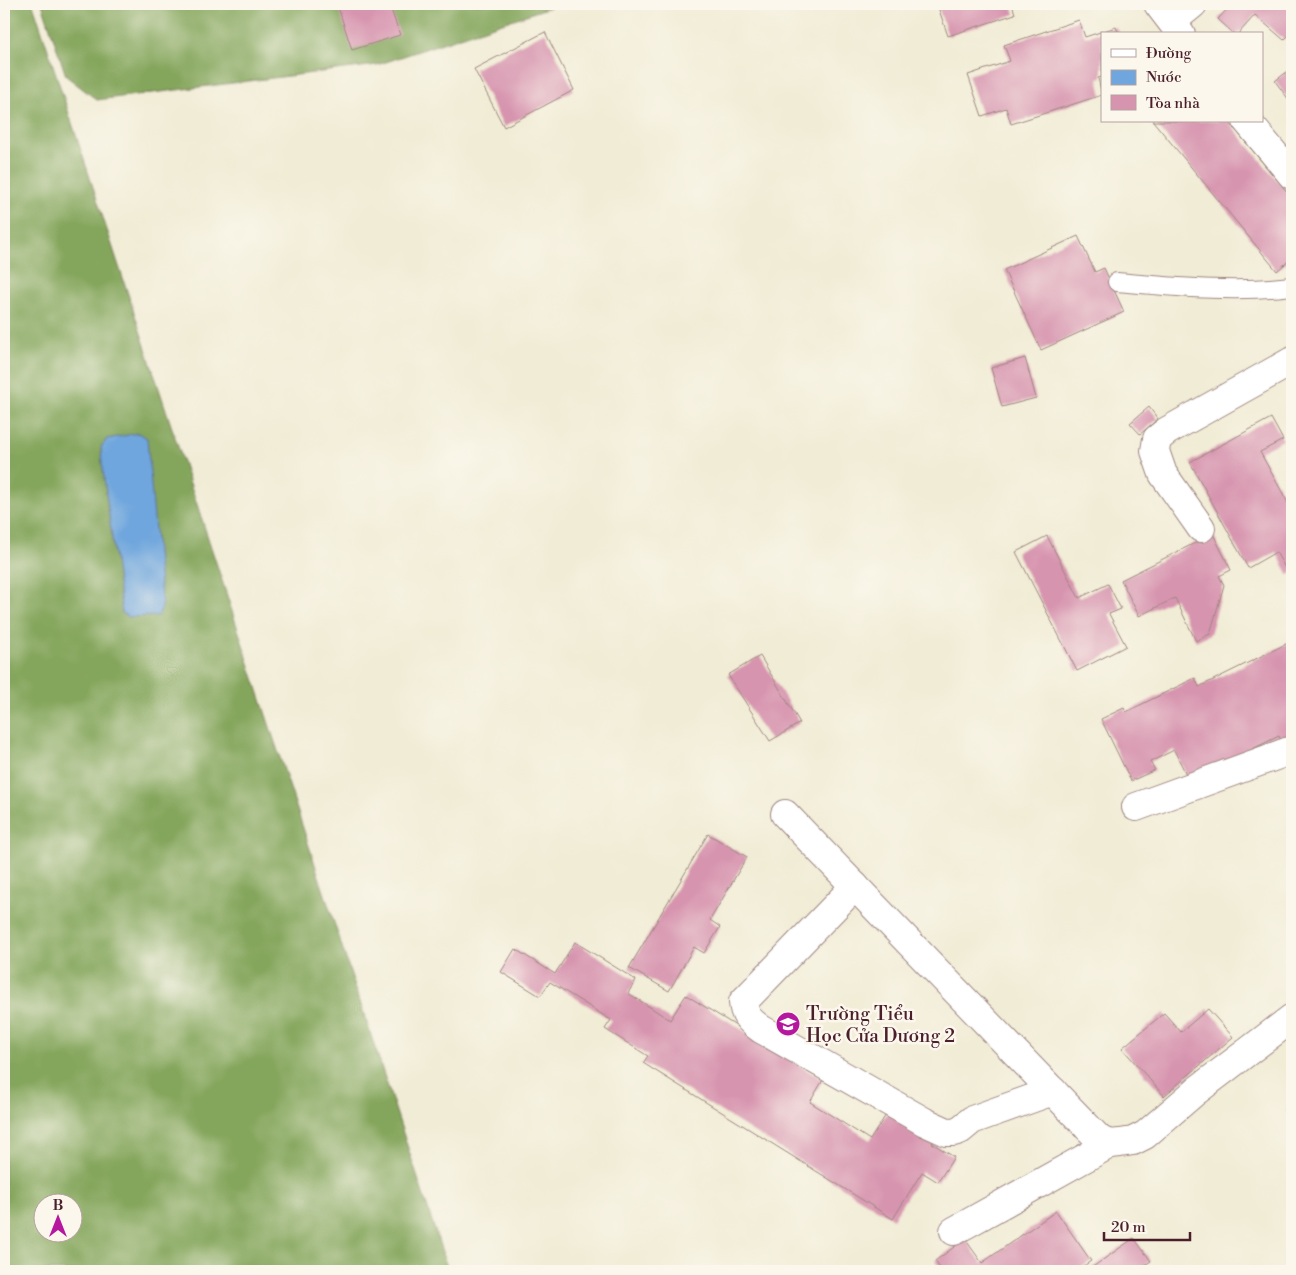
<svg xmlns="http://www.w3.org/2000/svg" width="1296" height="1275" font-family="'Libre Bodoni',serif">
<style>
.forest{fill:#84a65c;stroke:#676244;fill-rule:evenodd}
.water{fill:#6ea6dd;stroke:#5c6284}
.building{fill:#d794af}
.lines{fill:none;stroke-linecap:round;stroke-linejoin:round}
.lane-casing{stroke:#9e8680;stroke-width:20}
.street-casing{stroke:#9e8680;stroke-width:30}
.lane{stroke:#fff;stroke-width:18}
.street{stroke:#fff;stroke-width:28}
.labels{text-anchor:middle;stroke-width:5;stroke-linejoin:round;paint-order:stroke}
.poi-label{font-size:19px;fill:#4a1f2b;stroke:#fbf7ec;text-anchor:start}
</style>
<rect width="100%" height="100%" fill="#fbf7ec"/>
<filter id="ink" filterUnits="userSpaceOnUse"><feTurbulence type="fractalNoise" baseFrequency=".02" numOctaves="2"/><feDisplacementMap in="SourceGraphic" scale="10" xChannelSelector="R" yChannelSelector="G"/><feConvolveMatrix kernelMatrix="1 2 1 2 8 2 1 2 1" color-interpolation-filters="sRGB"/></filter>
<filter id="wash" filterUnits="userSpaceOnUse"><feTurbulence type="fractalNoise" baseFrequency=".0096" numOctaves="4" result="noise"/><feDisplacementMap in="SourceGraphic" scale="20" xChannelSelector="R" yChannelSelector="G"/><feGaussianBlur stdDeviation="1.12" result="paint"/><feColorMatrix in="noise" values="0 0 0 0 0 0 0 0 0 0 0 0 0 0 0 0 0 1.4 0 .05"/><feComposite in="paint" operator="in"/></filter>
<g filter="url(#wash)">
<rect width="100%" height="100%" fill="#f1ecd5"/>
<g class="forest">
<path d="M4,4H33L446,1264L450,1271H4ZM42,1202H72V1232H42Z"/>
<path d="M42,4H559L377,65L97,100L66,76Z"/>
</g>
<path class="water" d="M138,433L147,438L162,608L158,616L129,617L122,613L102,463L101,447L107,439Z"/>
<g id="blocks">
<g class="building">
<path d="M337,4H389L400,35L352,50Z"/>
<path d="M937,4H1012L1015,14L948,36Z"/>
<path d="M1232,4H1292V32L1284,40L1255,15L1238,34H1234L1218,19Z"/>
<path d="M1079,20L1085,37L1116,27L1119,34H1102V77L1098,78L1102,95L1011,124L1006,108L982,116L968,75L1010,61L1004,45Z"/>
<path d="M545,32L574,90L504,127L474,69Z"/>
<path d="M1292,68V104L1275,81Z"/>
<path d="M1153,121H1228L1292,198V258L1277,271Z"/>
<path d="M1078,236L1095,272L1104,268L1124,312L1041,350L1004,270Z"/>
<path d="M1025,358L1036,398L1002,407L991,368Z"/>
<path d="M1149,407L1158,419L1140,434L1130,423Z"/>
<path d="M1271,418L1283,440L1260,452L1292,510V573L1289,575L1276,552L1248,568L1190,462Z"/>
<path d="M1213,534L1231,570L1219,576L1224,585L1210,634L1196,641L1175,598L1139,616L1121,580Z"/>
<path d="M1047,536L1079,598L1108,584L1121,609L1109,614L1126,646L1077,671L1016,552Z"/>
<path d="M1292,641V743L1284,747L1279,736L1189,780L1174,750L1150,762L1155,770L1131,781L1101,719L1124,708L1126,712L1195,678L1199,687Z"/>
<path d="M760,656L800,723L770,741L728,675Z"/>
<path d="M708,834L747,857L710,920L720,927L704,953L694,947L669,991L629,968Z"/>
<path d="M575,942L636,980L628,993L670,1020L686,995L823,1080L810,1102L870,1140L891,1107L936,1135L932,1143L954,1157L938,1182L922,1172L893,1219L643,1063L648,1056L605,1029L611,1020L550,982L540,996L501,972L515,949L555,974Z"/>
<path d="M1208,1009L1233,1037L1164,1096L1122,1048L1164,1013L1181,1032Z"/>
<path d="M1292,1107V1124L1286,1109Z"/>
<path d="M1056,1211L1091,1261L1076,1271H942L935,1261L965,1239L982,1263Z"/>
<path d="M1134,1238L1151,1261L1136,1271H1087Z"/>
<path d="M919,1267L922,1271H912Z"/>
</g>
</g>
</g>
<g filter="url(#ink)">
<use href="#blocks" fill-opacity="0" stroke="#9e8680" stroke-width="1"/>
<g class="lines">
<defs>
<path id="lane" d="M1117,282C1176,287 1234,293 1292,286"/>
<g id="street">
<path d="M1158,4L1181,34"/>
<path d="M1172,21L1193,4"/>
<path d="M1247,121L1292,175"/>
<path d="M1201,528L1163,474L1155,451L1157,439L1167,431L1292,361"/>
<path d="M1136,807L1292,750"/>
<path d="M785,814L1100,1140L1110,1144L1120,1143L1133,1141L1145,1135L1196,1091L1292,1018"/>
<path d="M855,886L743,1002C744,1016 750,1021 761,1029L925,1122L947,1132H953L960,1130L972,1120L1053,1091"/>
<path d="M954,1231L1110,1144"/>
</g>
</defs>
<use href="#lane" class="lane-casing"/>
<use href="#street" class="street-casing"/>
<use href="#lane" class="lane"/>
<use href="#street" class="street"/>
</g>
</g>
<defs>
<symbol id="school-disc" viewBox="-11 -11 22 22"><circle r="9.5" fill="#b5179e" stroke="#fbf7ec"/><path d="M0-5L7-2L0 1L-7-2ZM-4 1L0 2.5L4 1V4Q0 6-4 4Z" fill="#fff"/></symbol>
</defs>
<g fill-rule="evenodd">
<use href="#school-disc" x="774" y="1010" width="28" height="28"/>
</g>
<g class="labels">
<g class="poi-label">
<text x="806" y="1020">Trường Tiểu<tspan x="806" dy="22">Học Cửa Dương 2</tspan></text>
</g>
</g>
<rect width="1296" height="1275" fill="none" stroke="#fbf7ec" stroke-width="20"/>
<rect x="1101" y="32" width="162" height="90" fill="#fbf7ec" stroke="#b4a19f"/>
<rect x="1111" y="49" width="25" height="8" fill="#ffffff" stroke="#b4a19f"/>
<text x="1146" y="58" font-size="15" fill="#4a1f2b">Đường</text>
<rect x="1111" y="70" width="25" height="15" fill="#6ea6dd" stroke="#b4a19f"/>
<text x="1146" y="82" font-size="15" fill="#4a1f2b">Nước</text>
<rect x="1111" y="95" width="25" height="15" fill="#d794af" stroke="#b4a19f"/>
<text x="1146" y="108" font-size="15" fill="#4a1f2b">Tòa nhà</text>
<g transform="translate(58 1218)"><circle r="24" fill="#fbf7ec" stroke="#b4a19f"/>
<path d="M0-4L9 19L0 12L-9 19Z" fill="#b5179e"/>
<text y="-8" font-size="14" font-weight="bold" text-anchor="middle" fill="#4a1f2b">B</text>
</g>
<path d="M1104 1232v8h86v-8" fill="none" stroke="#4a1f2b" stroke-width="2.5"/>
<text x="1111" y="1232" font-size="15" fill="#4a1f2b" stroke="#fbf7ec" stroke-width="4" paint-order="stroke">20 m</text>
</svg>
